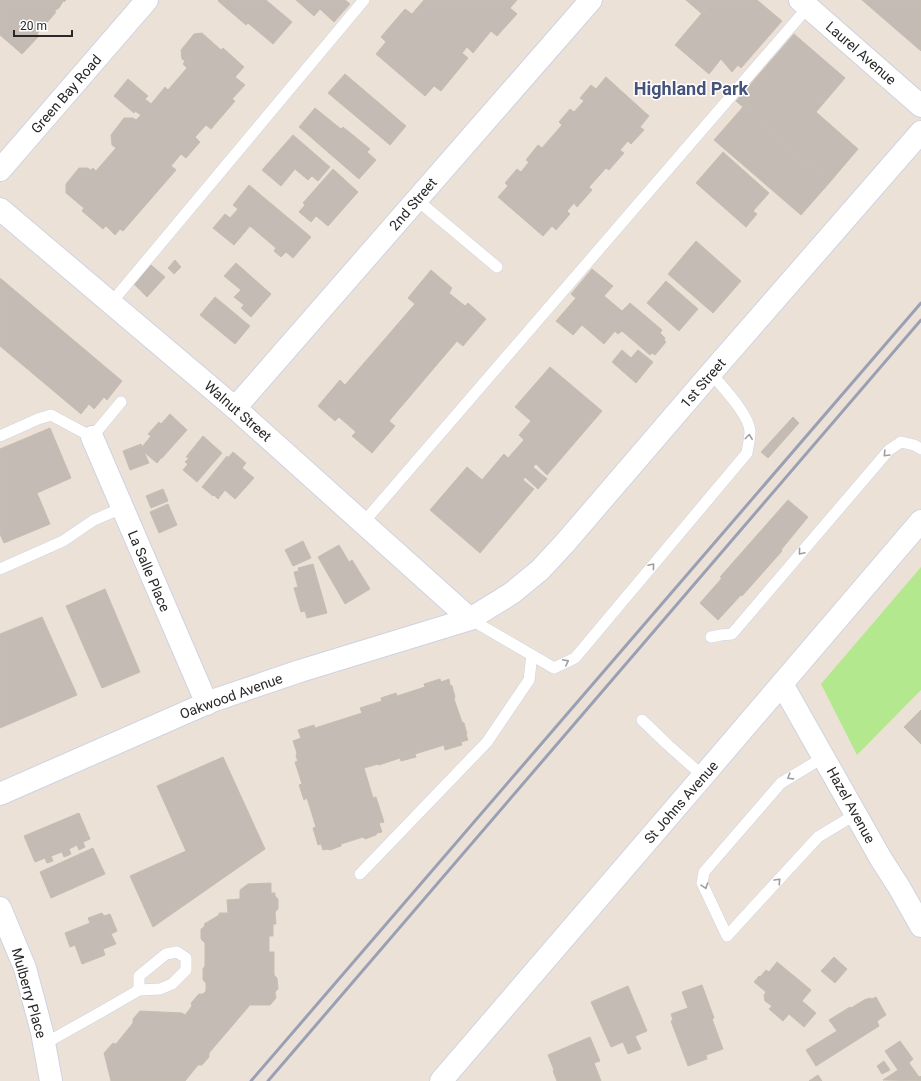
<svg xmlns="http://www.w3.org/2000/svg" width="921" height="1081" font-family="Roboto,sans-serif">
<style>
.green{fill:#b4e88e}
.building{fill:#c3bbb4;stroke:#c7bdb1}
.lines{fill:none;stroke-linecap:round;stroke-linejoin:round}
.lane-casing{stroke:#cdd3e2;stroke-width:12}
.street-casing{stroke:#cdd3e2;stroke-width:24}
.secondary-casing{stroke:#cdd3e2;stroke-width:24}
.lane{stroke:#fff;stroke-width:11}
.street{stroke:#fff;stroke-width:22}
.secondary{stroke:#fff;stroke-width:22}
.rail{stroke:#9aa0b4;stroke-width:3}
.oneway{stroke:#9e9e9e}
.labels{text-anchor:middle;stroke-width:3;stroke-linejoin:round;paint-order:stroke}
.street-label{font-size:14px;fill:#282828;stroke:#fff}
.district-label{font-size:18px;font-weight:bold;fill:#45537b;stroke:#fff}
</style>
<rect width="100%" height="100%" fill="#ece1d7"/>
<path class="green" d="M921,567V690L857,755L821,684Z"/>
<g class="building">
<path d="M0,0H66L64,2L63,1L59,8L54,11L56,12L37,34L39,36L22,54L0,35Z"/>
<path d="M219,0H266L292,22L273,44L248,23L246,25L218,1Z"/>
<path d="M296,0H345L350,4L334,22L320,9L314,16Z"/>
<path d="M424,0H517L510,8L517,14L497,36L491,31L473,53L467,47L462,53L468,58L441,91L434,86L425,96L376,54L386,42L381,37L405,9L412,14Z"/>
<path d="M686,0H713L701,13Z"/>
<path d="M713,0H757L782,21L741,68L738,65L732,72L721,59L709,74L675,45Z"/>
<path d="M862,0H921V51Z"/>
<path d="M202,33L221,50L223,48L244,67L235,77L245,85L232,99L235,101L211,129L206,125L195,137L200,142L186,158L181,154L171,166L176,170L123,231L120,229L115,235L106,226L103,229L82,211L84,208L66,193V184L79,168H87L91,170L93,168L96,171L116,148L112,145L111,135L124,118H133L136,120L141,115L135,111L134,113L114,96L128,79L148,96L145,99L151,104L165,87L168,90L187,68L183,64L185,61L182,59L181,50L194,34Z"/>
<path d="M794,34L845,78L816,112L858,149L830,182L736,101Z"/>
<path d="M345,74L406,126L390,145L328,93Z"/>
<path d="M606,77L649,116L640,127L644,130L631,144L628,141L620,150L624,153L609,170L606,168L589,187L592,190L577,207L574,203L567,211L570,214L556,230L552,226L543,236L498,197L508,186L505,183L517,169L521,172L529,162L526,160L538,145L542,148L562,125L559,122L570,109L574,112L584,101L580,98L591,85L596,89Z"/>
<path d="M743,107L830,182L801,215L714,140Z"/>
<path d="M315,108L341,129L343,127L370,149L367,152L376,160L359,179L299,127Z"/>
<path d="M293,135L330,167L318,181L312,176L308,180L295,169L281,186L262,170Z"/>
<path d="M723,152L769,193L753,211L757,214L746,227L696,183Z"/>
<path d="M333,169L358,192L328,226L316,216L311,222L299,212L305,205L303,203Z"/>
<path d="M249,185L311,237L293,258L286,252L281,257L274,251L276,248L250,226L234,245L213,228L225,214L230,218L238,209L233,205Z"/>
<path d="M696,241L741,281L713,313L668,274Z"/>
<path d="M175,260L181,267L174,274L168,268Z"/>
<path d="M236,263L271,294L251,317L241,308L244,305L234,297L241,290L224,276Z"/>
<path d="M151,265L165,277L147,297L134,284Z"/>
<path d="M592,269L613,286L604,296L622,311L630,303L662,330L660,333L665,338L664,340L666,342L655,355L652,353L650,355L622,331L618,334L571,294Z"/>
<path d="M431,270L452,288L449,293L465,306L468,303L486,319L463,346L457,341L389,421L395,426L372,453L352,436L356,432L339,417L335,421L318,406L340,380L345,385L415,304L408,298Z"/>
<path d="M0,278L122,381L107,400L104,397L94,409L89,404L81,414L0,346Z"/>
<path d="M666,281L698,309L679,331L647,303Z"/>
<path d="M215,297L250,326L235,344L200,315Z"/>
<path d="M576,298L615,331L604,344L582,325L573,335L556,321Z"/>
<path d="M622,350L631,358L638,350L653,362L636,383L612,362Z"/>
<path d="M550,367L602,411L547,475L536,464L533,467L547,479L538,489L525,477L523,480L534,489L480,553L430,510L467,467L482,480L504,454L508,458L524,440L519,435L531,421L515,407Z"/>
<path d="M170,414L187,430L162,458H161L157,463L144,452L149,463L130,470L123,451L141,444L142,447L151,436L148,434L159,422L161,424Z"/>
<path d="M793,417L799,423L768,458L761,452Z"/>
<path d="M50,428L71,478L37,493L50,524L4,543L0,534V449Z"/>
<path d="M203,436L222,453L197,482L183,470L188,464L185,462L189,458L186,457Z"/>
<path d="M233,452L246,463L242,468L254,478L235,499L225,490L218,499L214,495L213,496L202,487L227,456L228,458Z"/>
<path d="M163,489L168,501L151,508L146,496Z"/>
<path d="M788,500L808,517L781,550L782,551L742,596L741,595L718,620L700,603L722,578L720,577Z"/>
<path d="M168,504L177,525L159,533L150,512Z"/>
<path d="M303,541L311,558L293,566L285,550Z"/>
<path d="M339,545L349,562L352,560L370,589L345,604L318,557Z"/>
<path d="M313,564L327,613L307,618L305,611L301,612L294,588L298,587L294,572L299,571L298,568Z"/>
<path d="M105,589L140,672L102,688L66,606Z"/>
<path d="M42,617L77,695L0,728V634Z"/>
<path d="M440,679L441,682L449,679L450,685L452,686L455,697L454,699L462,722L464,723L467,734L466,735L468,740L461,742L462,745L445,750L444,745L415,754L416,757L401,761L400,758L379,765L378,764L364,768L373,798L376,797L384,822L379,823L382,832L377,833L376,835L365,839L363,837L341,844V846L330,850L327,849L323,850L321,844L318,845L313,828L316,827L307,798L304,800L299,785L302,784L295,762L298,761L296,756L297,753L293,741L301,738L298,730L314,725L315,728L362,713L360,708L382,701L381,698L396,693L397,696L425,687L424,684Z"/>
<path d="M921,710V744L904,727Z"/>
<path d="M223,757L265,849L153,927L130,876L186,851L157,786Z"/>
<path d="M79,813L90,839L83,842L85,847L79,850L77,845L69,849L71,854L64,857L62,852L51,856L53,861L47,863L45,858L35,862L24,836Z"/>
<path d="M93,848L105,874L51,898L40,872Z"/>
<path d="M271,883V893H275V896L278,899V909L275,912L276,924H273V936H269V952H274V975L277,978L278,989L275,992L276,998L270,1005H250L209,1053V1057L202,1065H198L185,1081H111L104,1053L113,1043L116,1044L133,1023V1019L140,1011L182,1013L185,1015L192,1006L191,1003L199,994H203L206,991V983L203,980V969L205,966V943L201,939V929L204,927L205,923H206L219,915V913H228L227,900L240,899V890L248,884Z"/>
<path d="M102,913L104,916L110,914L117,931L111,934L116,944L103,949L105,955L82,964L75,945L70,947L65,933L90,923L88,918Z"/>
<path d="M834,957L847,969L835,983L821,971Z"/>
<path d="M777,962L811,990L802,1001L816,1013L804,1027L789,1014L783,1021L769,1009L772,1006L765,1001L764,995L766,992L754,982L759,976L760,977L766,970L769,972Z"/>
<path d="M702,985L714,1018L712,1019L723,1049L706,1055L707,1059L688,1066L671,1021L673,1020L671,1014L688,1008L682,992Z"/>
<path d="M628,986L647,1031L635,1036L641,1049L628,1054L623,1042L611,1047L591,1002Z"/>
<path d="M876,997L886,1015L877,1021L879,1026L816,1066L806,1050L837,1031L829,1020L850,1007L851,1008L864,1000L870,998L872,999Z"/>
<path d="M590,1037L600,1061L594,1063L601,1081H557L553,1071L554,1070L548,1055Z"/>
<path d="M900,1041L913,1059L909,1063L919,1077L920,1076L921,1077V1081L883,1080L898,1070L885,1051Z"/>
<path d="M884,1061L890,1070L882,1074L877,1066Z"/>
<path d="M818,1075L822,1081H809Z"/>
</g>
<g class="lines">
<defs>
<g id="lane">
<path d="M417,200L497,267"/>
<path d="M111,303L364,0"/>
<path d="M0,436L38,419L51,415L92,437L121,402"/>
<path d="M363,523L808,7"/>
<path d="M0,569L63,541L94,520L122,508"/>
<path d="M470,619L554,668L575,658L747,453C748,446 750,438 750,431C749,414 722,387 711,373"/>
<path d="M711,637L721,635L732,634L889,450L901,442L914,445L921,449"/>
<path d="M642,720L668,745L703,776"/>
<path d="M824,757L781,783L704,872L702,883L727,936L818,837L856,814"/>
<path d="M360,874L487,742L529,680L532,655"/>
<path d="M44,1044L101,1012L139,990L160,989L172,984L186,970V958L177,952L166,954L139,976V990"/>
</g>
<g id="street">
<path d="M0,209L235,408L470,619"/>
<path d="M235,408L591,0"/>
<path d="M92,437L207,704"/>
<path d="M782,684L881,859L899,887L921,926"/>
</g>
<g id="secondary">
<path d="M800,0L921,106"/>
<path d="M0,170L147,0"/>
<path d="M0,794L212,701L300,671L470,619L512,593L540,570L565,543L711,373L921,132"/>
<path d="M0,908L25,968L42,1032L51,1081"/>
<path d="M441,1081L703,776L921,521"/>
</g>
</defs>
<use href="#lane" class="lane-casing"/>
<use href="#street" class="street-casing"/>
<use href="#secondary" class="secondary-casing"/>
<use href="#lane" class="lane"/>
<use href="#street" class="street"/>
<use href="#secondary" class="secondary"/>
<g class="rail">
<path d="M251,1081L921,303"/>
<path d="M268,1081L921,320"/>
</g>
</g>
<defs><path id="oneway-chevron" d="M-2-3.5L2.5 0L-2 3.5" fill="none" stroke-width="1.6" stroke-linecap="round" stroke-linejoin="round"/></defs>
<g class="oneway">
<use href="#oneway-chevron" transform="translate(749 437) rotate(-83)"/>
<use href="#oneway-chevron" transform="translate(886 454) rotate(134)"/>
<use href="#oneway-chevron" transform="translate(801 552) rotate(130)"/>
<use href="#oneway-chevron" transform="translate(652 566) rotate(-50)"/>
<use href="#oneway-chevron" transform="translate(566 662) rotate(-27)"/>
<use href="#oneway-chevron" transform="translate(790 777) rotate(148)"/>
<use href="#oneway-chevron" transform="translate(778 881) rotate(-47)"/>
<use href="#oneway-chevron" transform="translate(705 886) rotate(72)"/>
</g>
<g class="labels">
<g class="street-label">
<text transform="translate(861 53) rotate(41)" y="5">Laurel Avenue</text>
<text transform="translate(66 94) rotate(-49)" y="5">Green Bay Road</text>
<text transform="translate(413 204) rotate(-49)" y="5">2nd Street</text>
<text transform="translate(703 383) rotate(-49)" y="5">1st Street</text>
<text transform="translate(238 411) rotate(41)" y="5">Walnut Street</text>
<text transform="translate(149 571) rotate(67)" y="5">La Salle Place</text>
<text transform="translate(231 696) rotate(-20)" y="5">Oakwood Avenue</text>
<text transform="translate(681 802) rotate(-49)" y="5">St Johns Avenue</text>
<text transform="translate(851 805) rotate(61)" y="5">Hazel Avenue</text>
<text transform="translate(29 993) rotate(74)" y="5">Mulberry Place</text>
</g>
<g class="district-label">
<text x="691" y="95">Highland Park</text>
</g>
</g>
<path d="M14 30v6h58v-6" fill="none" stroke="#282828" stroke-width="2"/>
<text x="20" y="30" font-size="12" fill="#282828" stroke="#ffffff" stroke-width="3" paint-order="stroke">20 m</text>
</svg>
